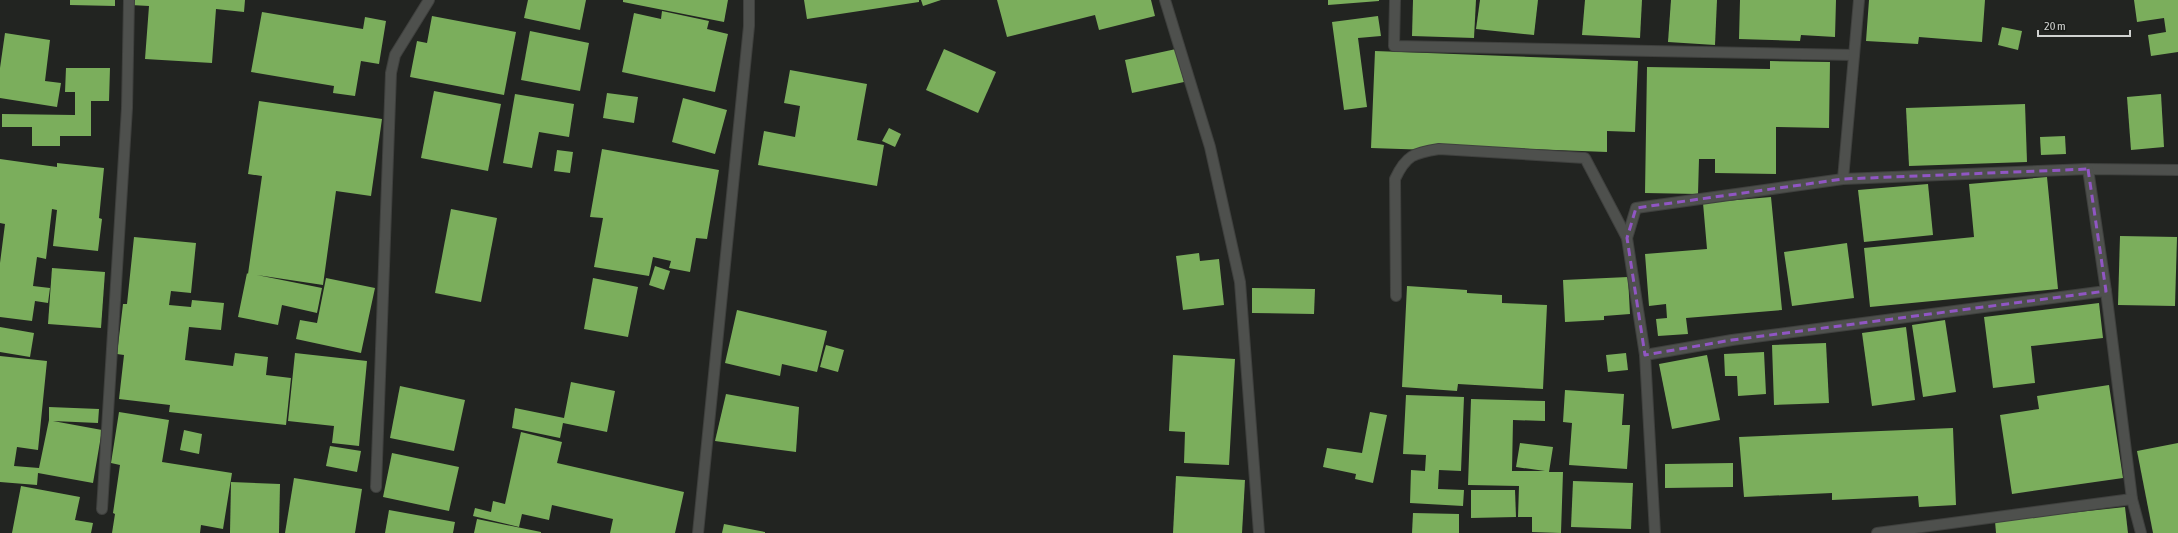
<svg xmlns="http://www.w3.org/2000/svg" width="2178" height="533" font-family="'Asap Condensed',sans-serif">
<style>
.building{fill:#7bae5c}
.lines{fill:none;stroke-linecap:round;stroke-linejoin:round}
.minor-casing{stroke:#3f403e;stroke-width:12}
.minor{stroke:#4e504d;stroke-width:10}
.marked{fill:none;stroke:#9056c3;stroke-width:3;stroke-dasharray:8 5;stroke-linejoin:round}
</style>
<rect width="100%" height="100%" fill="#222421"/>
<g class="building">
<path d="M70,0H115V6L70,5Z"/>
<path d="M132,0H245L244,12L216,9L212,63L145,59L149,6L131,5Z"/>
<path d="M528,0H586L580,30L524,18Z"/>
<path d="M623,0H728L724,22L623,2Z"/>
<path d="M804,0H919V2L807,19Z"/>
<path d="M921,0H941L923,6Z"/>
<path d="M997,0H1151L1155,16L1099,30L1095,15L1007,37Z"/>
<path d="M1328,0H1379V1L1328,5Z"/>
<path d="M1413,0H1476L1474,38L1412,36Z"/>
<path d="M1480,0H1538L1534,35L1476,29Z"/>
<path d="M1585,0H1642L1640,38L1582,35Z"/>
<path d="M1671,0H1717L1715,45L1668,42Z"/>
<path d="M1740,0H1836L1835,37L1801,35L1800,41L1739,39Z"/>
<path d="M1869,0H1985L1982,42L1919,37L1918,44L1866,41Z"/>
<path d="M2134,0H2178V52L2151,56L2148,35L2166,32L2164,18L2137,22Z"/>
<path d="M662,11L709,21L707,29L728,34L715,92L622,72L634,13L661,19Z"/>
<path d="M262,12L363,29L365,17L386,21L379,64L361,61L355,96L333,93L334,86L251,72Z"/>
<path d="M432,16L516,32L504,95L410,77L417,41L427,43Z"/>
<path d="M1378,16L1381,36L1358,38L1367,107L1344,110L1332,22Z"/>
<path d="M2002,27L2022,31L2018,50L1998,45Z"/>
<path d="M530,31L589,43L580,91L521,80Z"/>
<path d="M5,33L50,40L45,81L61,83L57,107L0,98V68Z"/>
<path d="M944,49L996,72L978,113L926,90Z"/>
<path d="M1176,49L1184,82L1132,93L1125,60Z"/>
<path d="M1375,51L1638,61L1635,132L1607,131V152L1431,145V150L1371,148Z"/>
<path d="M1770,61L1830,62L1829,128L1776,127V174L1715,173V159H1699L1698,194L1645,193L1647,67L1770,69Z"/>
<path d="M66,68H110L109,101H91V136H60V146H32V127H2V114L75,115V92H65Z"/>
<path d="M790,70L867,84L857,140L884,145L877,186L758,165L764,131L795,137L800,106L784,103Z"/>
<path d="M434,91L501,104L488,171L421,158Z"/>
<path d="M607,93L638,97L634,123L603,118Z"/>
<path d="M515,94L574,104L569,137L539,132L532,168L503,163Z"/>
<path d="M2161,94L2164,147L2131,150L2127,97Z"/>
<path d="M683,98L727,110L715,154L672,142Z"/>
<path d="M259,101L382,119L371,196L336,191L323,285L257,275L322,288L317,313L282,305L278,325L238,317L247,273L248,274L262,176L248,174Z"/>
<path d="M2025,104L2027,162L1909,166L1906,108Z"/>
<path d="M889,128L901,134L895,147L882,141Z"/>
<path d="M2065,136L2066,154L2041,155L2040,137Z"/>
<path d="M602,149L719,170L707,239L696,238L690,272L669,268L671,261L653,257L649,276L594,267L603,218L590,217Z"/>
<path d="M557,150L573,152L570,173L554,171Z"/>
<path d="M0,159L57,167V163L104,168L99,218L102,219L98,251L53,246L57,210L52,209L46,259L37,257L33,286L50,288L48,303L35,301L32,321L0,317V263L5,224L0,223Z"/>
<path d="M2047,177L2058,289L1870,307L1864,248L1974,237L1969,184Z"/>
<path d="M1928,184L1933,235L1864,242L1858,190Z"/>
<path d="M1771,197L1782,310L1686,318L1688,334L1658,336L1656,319L1667,318L1666,304L1649,306L1645,254L1707,249L1703,203Z"/>
<path d="M451,209L497,218L481,302L435,293Z"/>
<path d="M2120,236L2177,237L2175,306L2118,305Z"/>
<path d="M134,237L196,243L191,293L171,291L169,305L191,307L192,300L224,303L221,330L189,327L185,360L233,366L235,353L268,357L266,375L291,378L286,425L169,412L170,405L119,399L124,355L117,354L123,304H127Z"/>
<path d="M1847,243L1854,298L1792,306L1784,252Z"/>
<path d="M1199,253L1200,261L1219,259L1224,305L1183,310L1176,256Z"/>
<path d="M655,266L670,271L664,290L649,285Z"/>
<path d="M52,268L105,272L101,328L48,324Z"/>
<path d="M1628,277L1630,314L1604,316V320L1565,322L1563,280Z"/>
<path d="M326,278L375,288L361,353L296,339L300,320L317,323Z"/>
<path d="M593,278L638,287L628,337L584,329Z"/>
<path d="M1407,286L1467,290V293L1502,295V303L1547,305L1543,389L1458,384L1457,391L1402,387Z"/>
<path d="M1252,288L1315,289L1314,314L1252,313Z"/>
<path d="M2099,303L2103,338L2031,346L2035,383L1993,388L1984,317Z"/>
<path d="M737,310L827,331L817,372L782,364L780,376L725,363Z"/>
<path d="M1945,320L1956,392L1923,397L1912,325Z"/>
<path d="M0,327L34,333L30,357L0,352Z"/>
<path d="M1906,327L1915,400L1872,406L1862,333Z"/>
<path d="M1826,343L1829,403L1774,405L1772,345Z"/>
<path d="M826,345L844,350L838,372L820,367Z"/>
<path d="M1764,352L1766,394L1738,396L1737,376H1725L1724,354Z"/>
<path d="M295,353L367,361L359,446L332,443L334,426L288,421Z"/>
<path d="M1626,353L1628,370L1608,372L1606,355Z"/>
<path d="M1173,355L1235,359L1229,465L1184,463L1185,432L1169,431Z"/>
<path d="M1707,355L1720,420L1672,429L1659,364Z"/>
<path d="M0,356L47,361L38,450L17,447L14,466L39,468L49,420V407L99,409L98,423L53,421L102,430L93,483L38,473L37,485L0,482Z"/>
<path d="M571,382L615,391L607,432L563,423L560,438L512,428L515,408L564,418Z"/>
<path d="M2109,385L2123,478L2012,494L2000,415L2039,409L2037,396Z"/>
<path d="M400,386L465,400L454,451L390,438Z"/>
<path d="M1565,390L1624,394L1622,425H1630L1627,469L1569,465L1572,423L1563,422Z"/>
<path d="M726,394L799,407L796,452L715,441Z"/>
<path d="M1406,395L1464,397L1461,471L1439,470L1438,489L1464,490L1463,506L1410,503L1411,470L1425,471L1426,455L1403,454Z"/>
<path d="M1471,399L1545,401V421L1513,420L1512,471H1545L1516,467L1520,443L1553,447L1549,472H1563L1561,533L1532,532V517H1518L1519,486L1468,485Z"/>
<path d="M119,412L169,420L162,462L232,473L223,529L201,525L200,533H112L115,514L113,513L120,465L111,463Z"/>
<path d="M1370,412L1387,415L1373,483L1355,479L1356,474L1323,467L1327,448L1362,453Z"/>
<path d="M1953,428L1956,505L1919,507L1918,496L1832,500V493L1744,497L1739,437Z"/>
<path d="M184,430L202,434L199,454L180,450Z"/>
<path d="M521,432L562,442L557,463L684,492L675,533H610L613,519L552,505L549,520L522,514L519,527L473,516L475,508L491,512L493,501L505,504Z"/>
<path d="M2178,443V533H2153L2137,451Z"/>
<path d="M330,446L361,451L357,472L326,466Z"/>
<path d="M392,453L459,467L449,511L383,497Z"/>
<path d="M1733,463V487L1665,488V464Z"/>
<path d="M1176,476L1245,480L1242,533H1173Z"/>
<path d="M294,478L362,489L355,533H285Z"/>
<path d="M1573,481L1633,483L1631,529L1571,527Z"/>
<path d="M231,482L280,484L279,533H230Z"/>
<path d="M21,486L80,497L75,520L93,523L91,533H12Z"/>
<path d="M1471,490H1515L1516,517L1471,518Z"/>
<path d="M2125,507L2128,533H1996L1995,521Z"/>
<path d="M389,510L455,522L453,533H385Z"/>
<path d="M1413,513L1459,514V533H1412Z"/>
<path d="M477,519L541,532V533H474Z"/>
<path d="M724,524L765,532V533H722Z"/>
</g>
<g class="lines">
<defs>
<g id="minor">
<path d="M1165,0L1210,147L1240,282L1259,533"/>
<path d="M1395,0L1394,46L1854,55"/>
<path d="M1859,0L1843,179L2088,169L2178,170"/>
<path d="M1627,238L1636,208L1843,179"/>
<path d="M2106,291L2132,499L2141,533"/>
<path d="M1396,296L1395,179C1406,155 1414,153 1439,149L1585,158L1627,238L1645,355"/>
<path d="M376,487L391,73L395,55L429,0"/>
<path d="M102,509L127,108L129,0"/>
<path d="M698,533L749,26V0"/>
<path d="M1655,533L1645,355L1732,340L2106,291L2088,169"/>
<path d="M1877,533L2132,499"/>
</g>
</defs>
<use href="#minor" class="minor-casing"/>
<use href="#minor" class="minor"/>
</g>
<path class="marked" d="M2088,169L2106,291L1732,340L1645,355L1627,238L1636,208L1843,179Z"/>
<path d="M2038 30v6h92v-6" fill="none" stroke="#d0d2d0" stroke-width="2"/>
<text x="2044" y="30" font-size="12" fill="#d0d2d0" stroke="#191b18" stroke-width="3" paint-order="stroke">20 m</text>
</svg>
